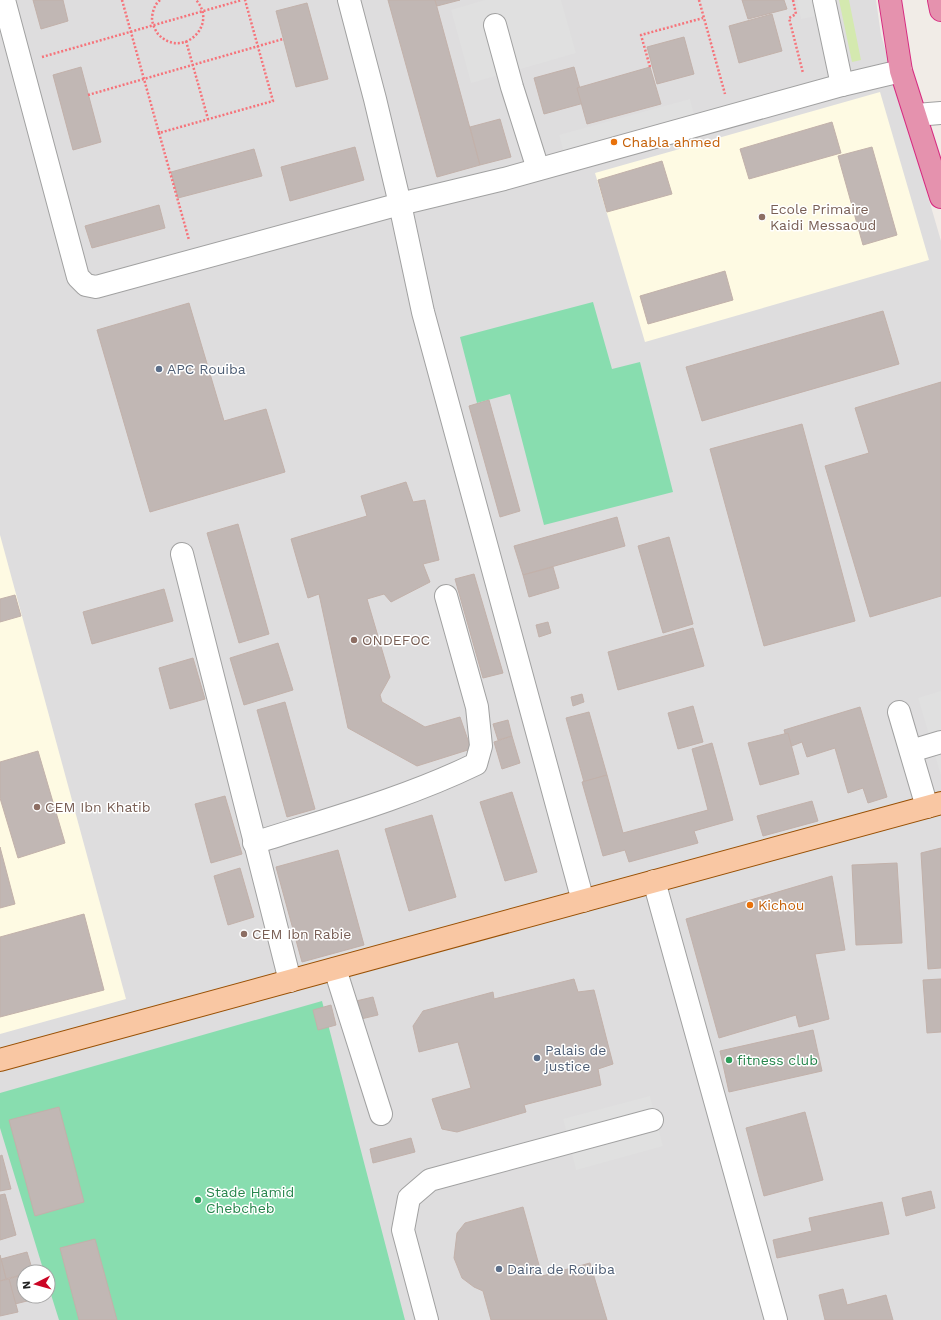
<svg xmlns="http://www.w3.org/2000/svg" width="941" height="1320" font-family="'Work Sans',sans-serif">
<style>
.residential{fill:#deddde;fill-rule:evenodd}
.education{fill:#fefae3}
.grass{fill:#d4e9af}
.pitch{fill:#88ddaf}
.parking{fill:#e0e0e0}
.building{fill:#c1b7b4;stroke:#c2b1aa}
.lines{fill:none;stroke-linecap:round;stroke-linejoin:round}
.minor-casing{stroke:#a1a1a1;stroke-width:24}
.major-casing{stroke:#995004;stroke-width:24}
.highway-casing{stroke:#d72c81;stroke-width:24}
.path{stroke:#f6737a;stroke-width:2.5;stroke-dasharray:2 2;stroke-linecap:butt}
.minor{stroke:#fff;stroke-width:22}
.major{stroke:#f9c7a3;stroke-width:22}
.highway{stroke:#e592ae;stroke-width:22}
.food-dot{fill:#e8710a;stroke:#fff;stroke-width:1.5}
.education-dot{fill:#8d6e63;stroke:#fff;stroke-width:1.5}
.service-dot{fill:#5c6f8a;stroke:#fff;stroke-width:1.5}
.leisure-dot{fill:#2e9e5b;stroke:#fff;stroke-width:1.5}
.labels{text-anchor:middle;stroke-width:3;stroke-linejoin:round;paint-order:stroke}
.food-label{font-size:14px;fill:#c56008;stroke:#fff;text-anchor:start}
.education-label{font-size:14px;fill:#785e54;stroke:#fff;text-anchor:start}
.service-label{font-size:14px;fill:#4e5e75;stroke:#fff;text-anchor:start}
.leisure-label{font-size:14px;fill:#27864d;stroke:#fff;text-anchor:start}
</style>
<rect width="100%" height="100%" fill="#f1ece7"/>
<path class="residential" d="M0,0H876L881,35L941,241V1320H0ZM24,1272H48V1296H24Z"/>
<g class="education">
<path d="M880,92L929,260L645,342L595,173Z"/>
<path d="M0,535L126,999L0,1034Z"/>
</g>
<path class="grass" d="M839,0H849L861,60L852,62Z"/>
<g class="pitch">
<path d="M593,302L612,369L640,362L673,492L544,525L510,394L477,403L460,337Z"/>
<path d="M322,1001L405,1320H59L48,1285V1272H44L0,1128V1093Z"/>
</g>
<g class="parking">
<path d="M485,0H561L576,53L471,83L451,10Z"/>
<path d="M797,0H813L816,16L801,19Z"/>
<path d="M690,99L694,114L563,150L559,135Z"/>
<path d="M941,691V776L918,698Z"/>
<path d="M650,1096L663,1146L576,1170L563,1119Z"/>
</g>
<g class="building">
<path d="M33,0H63L68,21L41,29Z"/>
<path d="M388,0H435L480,165L437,177Z"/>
<path d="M435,0H460L437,6Z"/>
<path d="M742,0H784L787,9L748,19Z"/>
<path d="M307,3L328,79L296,87L276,11Z"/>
<path d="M772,14L782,51L739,63L729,26Z"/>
<path d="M684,37L694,74L657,84L647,47Z"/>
<path d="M81,67L101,142L73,150L53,75Z"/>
<path d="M574,67L584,103L544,114L534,78Z"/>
<path d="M650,67L661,104L587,124L577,88Z"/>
<path d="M500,119L511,157L480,165L470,127Z"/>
<path d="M832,122L841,153L749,179L740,149Z"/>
<path d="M355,147L364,180L290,201L281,167Z"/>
<path d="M872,147L897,235L863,245L838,156Z"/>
<path d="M254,149L262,176L178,198L171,172Z"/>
<path d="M662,161L672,194L607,212L598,180Z"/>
<path d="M159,205L165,228L92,248L85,226Z"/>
<path d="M725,271L733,300L648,324L640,296Z"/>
<path d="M189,303L224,421L266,409L285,472L150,512L97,330Z"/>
<path d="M883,311L899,364L702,421L686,367Z"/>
<path d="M941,382V596L870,617L825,466L869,453L855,408Z"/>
<path d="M489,400L520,511L500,517L469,406Z"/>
<path d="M802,424L855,621L764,646L710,449Z"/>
<path d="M406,482L413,502L425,500L439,560L423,564L430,582L391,602L384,594L367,599L390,677L380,695L382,702L425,727L460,717L471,749L417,766L348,728L319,594L308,598L291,539L367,516L361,496Z"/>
<path d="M617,517L625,546L523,575L514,546Z"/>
<path d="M238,524L269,634L239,643L207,533Z"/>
<path d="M669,537L693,624L663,633L638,546Z"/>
<path d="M553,567L559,588L529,597L523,575Z"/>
<path d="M474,574L503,673L483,678L455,579Z"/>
<path d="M164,589L173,621L92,644L83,612Z"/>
<path d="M15,595L21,616L0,622V599Z"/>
<path d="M548,622L551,633L539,637L536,625Z"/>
<path d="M693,628L704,666L618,690L608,652Z"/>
<path d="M278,643L293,690L244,705L230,658Z"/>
<path d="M193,658L205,699L170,709L159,668Z"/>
<path d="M582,694L584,702L573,706L571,697Z"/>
<path d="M285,702L315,809L287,817L257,710Z"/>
<path d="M693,706L703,742L678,749L668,713Z"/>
<path d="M860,707L887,797L868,803L863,788L848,793L835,748L807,757L802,742L789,747L784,730Z"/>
<path d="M589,712L607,775L584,782L566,718Z"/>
<path d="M508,720L512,736L498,740L493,724Z"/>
<path d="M788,733L799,774L760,785L748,743Z"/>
<path d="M512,736L520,763L502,769L494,742Z"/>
<path d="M712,743L733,820L694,831L698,843L629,862L625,850L603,856L582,782L607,775L623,833L708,810L692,749Z"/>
<path d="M38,751L65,843L18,858L0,798V762Z"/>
<path d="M512,792L537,872L505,881L480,802Z"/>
<path d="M225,796L242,854L211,863L195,804Z"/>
<path d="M812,801L818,821L763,836L757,816Z"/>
<path d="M432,815L456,897L409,911L385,829Z"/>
<path d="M0,847L15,904L0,908Z"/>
<path d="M941,848V968L928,969L921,853Z"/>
<path d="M338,850L364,945L302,962L276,867Z"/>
<path d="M897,863L902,943L856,945L852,865Z"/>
<path d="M240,868L254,917L228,925L214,876Z"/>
<path d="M832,876L845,950L815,954L829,1019L799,1027L796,1015L719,1038L686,919Z"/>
<path d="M84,914L104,990L0,1017V937Z"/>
<path d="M574,979L578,992L594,990L613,1064L598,1069L601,1085L524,1105L526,1112L457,1132L442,1129L432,1099L471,1088L458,1042L419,1052L413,1026L423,1011L493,992L494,999Z"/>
<path d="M941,979V1032L927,1033L923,980Z"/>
<path d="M373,997L378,1015L361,1019L356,1001Z"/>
<path d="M331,1005L336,1025L318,1030L313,1010Z"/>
<path d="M813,1030L822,1071L729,1092L720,1051Z"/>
<path d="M59,1107L84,1202L35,1216L9,1120Z"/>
<path d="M805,1112L823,1180L764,1196L746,1128Z"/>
<path d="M411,1138L415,1152L373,1163L370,1149Z"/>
<path d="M2,1155L11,1189L0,1191V1156Z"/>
<path d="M931,1191L935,1208L906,1216L902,1198Z"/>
<path d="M5,1194L16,1235L0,1240V1195Z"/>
<path d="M882,1202L889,1234L777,1258L773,1240L812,1231L809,1218Z"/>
<path d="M523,1207L542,1276L590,1263L607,1320H491L483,1291L474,1287L462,1278L454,1258L457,1233L465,1223Z"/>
<path d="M95,1239L117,1320H79L60,1248Z"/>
<path d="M27,1252L33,1272H24V1274L6,1279L1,1259Z"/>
<path d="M0,1255L6,1279L0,1281Z"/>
<path d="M24,1274V1296H39V1298L15,1304L9,1279Z"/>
<path d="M9,1279L18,1312L0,1316V1281Z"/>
<path d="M843,1289L847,1305L886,1295L893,1320H825L819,1295Z"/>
</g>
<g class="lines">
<defs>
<g id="minor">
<path d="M4,0L78,277L86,285L96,287L400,204L504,179L842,85L901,71"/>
<path d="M349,0L375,99L400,204L423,312L583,901"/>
<path d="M824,0L842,85"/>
<path d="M495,25L512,87L538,169"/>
<path d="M916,115L941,113"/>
<path d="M182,554L290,981"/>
<path d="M899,712L927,807"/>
<path d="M911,751L941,742"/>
<path d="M254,843C329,819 406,798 476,764L481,746L477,707L446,596"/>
<path d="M654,881L776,1320"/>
<path d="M335,969L381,1114"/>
<path d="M427,1320L403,1230L409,1198L430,1180L652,1120"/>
</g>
<path id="major" d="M0,1060L941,803"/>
<g id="highway">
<path d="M890,0L901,71L941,197"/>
<path d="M939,0L941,10"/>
</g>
</defs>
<use href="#minor" class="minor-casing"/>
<use href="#major" class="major-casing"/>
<use href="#highway" class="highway-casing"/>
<g class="path">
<path d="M122,0L159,133L273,101L245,0"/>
<path d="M160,0C154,5 152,13 152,20C153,25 155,30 158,34C182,60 219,25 196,0"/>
<path d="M699,0L725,94"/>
<path d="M793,0L796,14L789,18L803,73"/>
<path d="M186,41L208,119"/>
<path d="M42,57L242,0"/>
<path d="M650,67L641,35L703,18"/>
<path d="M88,95L283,39"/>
<path d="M159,133L189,240"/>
</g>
<use href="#minor" class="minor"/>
<use href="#major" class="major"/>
<use href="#highway" class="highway"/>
</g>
<g class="food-dot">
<circle cx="614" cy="142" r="4"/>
<circle cx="750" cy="905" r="4"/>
</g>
<g class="education-dot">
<circle cx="762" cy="217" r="4"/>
<circle cx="354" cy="640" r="4"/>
<circle cx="37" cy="807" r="4"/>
<circle cx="244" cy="934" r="4"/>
</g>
<g class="service-dot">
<circle cx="159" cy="369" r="4"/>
<circle cx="537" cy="1058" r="4"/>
<circle cx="499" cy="1269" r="4"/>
</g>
<g class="leisure-dot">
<circle cx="729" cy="1060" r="4"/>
<circle cx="198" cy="1200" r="4"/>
</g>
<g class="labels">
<g class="food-label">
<text x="622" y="147">Chabla ahmed</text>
<text x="758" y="910">Kichou</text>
</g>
<g class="education-label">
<text x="770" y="214">Ecole Primaire<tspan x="770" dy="16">Kaidi Messaoud</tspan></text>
<text x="362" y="645">ONDEFOC</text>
<text x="45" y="812">CEM Ibn Khatib</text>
<text x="252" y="939">CEM Ibn Rabie</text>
</g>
<g class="service-label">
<text x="167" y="374">APC Rouiba</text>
<text x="545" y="1055">Palais de<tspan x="545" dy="16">justice</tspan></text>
<text x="507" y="1274">Daira de Rouiba</text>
</g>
<g class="leisure-label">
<text x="737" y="1065">fitness club</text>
<text x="206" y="1197">Stade Hamid<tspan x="206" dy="16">Chebcheb</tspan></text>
</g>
</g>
<g transform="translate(36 1284) rotate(264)"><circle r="19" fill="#ffffff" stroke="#a6a6a6"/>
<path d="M0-3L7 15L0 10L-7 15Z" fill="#cb0625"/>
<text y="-6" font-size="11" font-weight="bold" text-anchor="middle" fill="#202020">N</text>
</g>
</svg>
